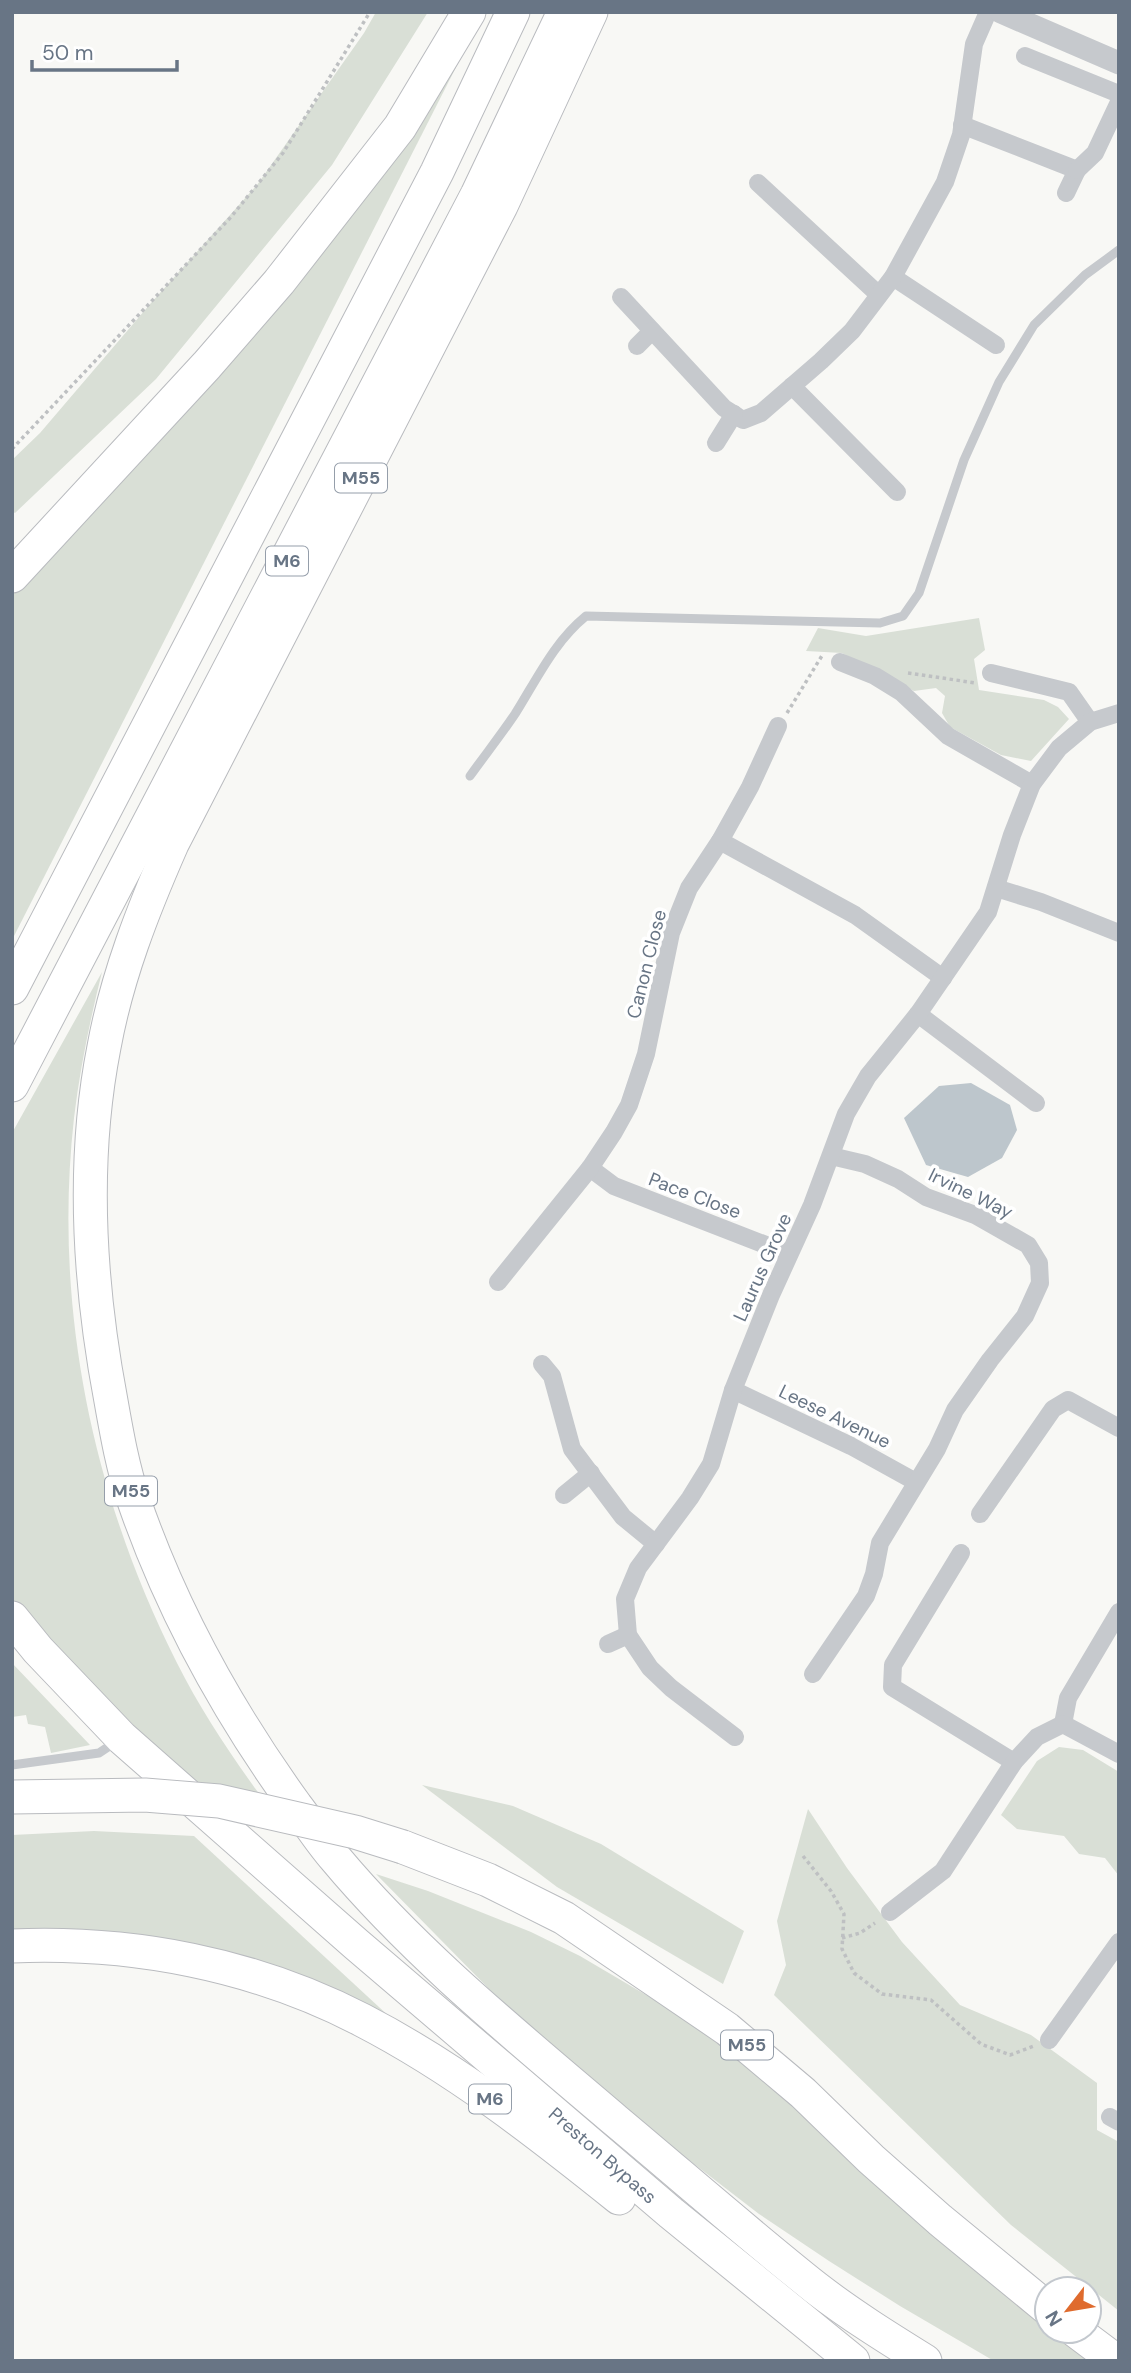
<svg xmlns="http://www.w3.org/2000/svg" width="1131" height="2373" font-family="'DM Sans',sans-serif">
<style>
.green{fill:#d9dfd6}
.water{fill:#bdc6cc}
.lines{fill:none;stroke-linecap:round;stroke-linejoin:round}
.motorway-casing{stroke:#b9bbbf;stroke-width:35}
.path{stroke:#bec0c2;stroke-width:3.5;stroke-dasharray:3.5 3.5;stroke-linecap:butt}
.service{stroke:#c6c9cd;stroke-width:9}
.minor{stroke:#c6c9cd;stroke-width:18}
.tertiary{stroke:#c6c9cd;stroke-width:23}
.motorway{stroke:#fff;stroke-width:33}
.motorway-bridge-casing{stroke:#b9bbbf;stroke-width:35;stroke-linecap:butt}
.motorway-bridge{stroke:#fff;stroke-width:33}
.labels{text-anchor:middle;stroke-width:7;stroke-linejoin:round;paint-order:stroke}
.shield{fill:#fff;stroke:#959eaa;stroke-width:2}
.shield-label{font-size:18px;font-weight:bold;fill:#687585}
.street-label{font-size:19px;fill:#687585;stroke:#fff}
</style>
<rect width="100%" height="100%" fill="#f8f8f5"/>
<g class="green">
<path d="M376,12H428L332,165L156,379L15,513L12,511V460L40,433L151,303L257,185L364,33Z"/>
<path d="M477,26L12,940V586Z"/>
<path d="M979,618L985,650L974,659L979,690L1044,700L1058,707L1069,719L1031,761L1001,755L950,727L942,713L945,696L936,688L914,691L842,653L806,651L818,628L866,636Z"/>
<path d="M102,972C90,1020 80,1068 74,1118C53,1306 92,1495 177,1663C201,1711 231,1755 262,1798L197,1789L47,1643L12,1600V1133Z"/>
<path d="M12,1663L90,1745L51,1753L45,1727L28,1724L26,1715L12,1717Z"/>
<path d="M1059,1747L1083,1750L1119,1772V1876L1105,1858L1079,1854L1064,1836L1017,1829L1001,1815L1037,1761Z"/>
<path d="M422,1785L513,1806L601,1844L744,1931L723,1984L557,1887Z"/>
<path d="M808,1809L847,1868L902,1942L960,2005L1031,2035L1097,2083V2130L1119,2142V2311L1011,2225L774,1995L786,1965L777,1921Z"/>
<path d="M94,1831L194,1836L393,2020L12,1934V1835Z"/>
<path d="M376,1874L428,1891L531,1932L580,1956L675,2012L761,2074L920,2222L968,2265L1047,2329V2331H1050L1090,2361H994L900,2306L829,2261L759,2214L624,2110L496,1996Z"/>
</g>
<path class="water" d="M971,1083L1010,1105L1017,1130L1002,1158L968,1177L926,1165L904,1118L939,1086Z"/>
<g class="lines">
<defs>
<g id="motorway">
<path d="M591,12L501,206L172,844C143,910 117,976 104,1047C81,1164 89,1285 111,1401C117,1435 123,1469 134,1501C172,1611 228,1712 296,1806C309,1823 321,1842 335,1858C416,1955 519,2038 615,2120C682,2176 748,2234 816,2288C851,2315 888,2338 925,2361"/>
<path d="M12,576L207,365L279,282L400,127L469,12"/>
<path d="M12,988L437,172L513,12"/>
<path d="M12,1085L477,195L564,12"/>
<path d="M12,1618L38,1650L122,1738L356,1944L671,2213L853,2361"/>
<path d="M403,1847L488,1880L564,1918L727,2029L803,2093L871,2159L940,2220L1047,2308"/>
<path d="M12,1946C132,1941 254,1964 362,2020C455,2068 538,2133 619,2198"/>
<path d="M1076,2331L1116,2361"/>
</g>
</defs>
<use href="#motorway" class="motorway-casing"/>
<g class="path">
<path d="M12,449L231,217L283,153L370,12"/>
<path d="M908,673L976,683"/>
<path d="M787,713L823,654"/>
<path d="M803,1856L831,1891L844,1914L842,1949L854,1973L882,1994L931,2000L981,2044L1010,2055L1034,2046"/>
<path d="M842,1938L860,1933L875,1923"/>
</g>
<g class="service">
<path d="M470,776C485,755 501,735 515,714C537,679 554,642 586,616L880,623L903,616L919,593L964,460L999,382L1034,325L1085,275L1119,250"/>
<path d="M12,1765L99,1753L117,1741"/>
</g>
<g class="minor">
<path d="M1025,56L1119,94"/>
<path d="M962,125L1077,170L1066,193"/>
<path d="M1077,170L1095,153L1119,102"/>
<path d="M758,183L879,295"/>
<path d="M893,277L996,345"/>
<path d="M621,297L724,408L743,420L761,413L821,361L852,331L893,277L945,182L961,135L974,44L988,12"/>
<path d="M637,346L652,331"/>
<path d="M792,386L897,492"/>
<path d="M716,443L734,414"/>
<path d="M840,662L875,676L901,692L948,736L1032,784"/>
<path d="M991,673L1069,692L1090,722"/>
<path d="M720,841L855,915L943,978"/>
<path d="M996,888L1041,902L1119,933"/>
<path d="M918,1014L1036,1103"/>
<path d="M590,1168L614,1186L789,1254"/>
<path d="M498,1282L590,1168L614,1132L629,1105L646,1054L671,933L689,888L720,841L750,787L778,726"/>
<path d="M542,1364L552,1376L572,1449L623,1517L656,1544"/>
<path d="M733,1390L851,1446L916,1482"/>
<path d="M564,1495L591,1473"/>
<path d="M980,1514L1053,1409L1068,1400L1119,1428"/>
<path d="M961,1553L893,1665L892,1687L1014,1762"/>
<path d="M608,1644L628,1635"/>
<path d="M813,1674L866,1596L874,1574L880,1543L937,1449L955,1410L990,1360L1025,1316L1040,1283L1039,1263L1028,1245L975,1215L926,1197L898,1179L865,1164L831,1156"/>
<path d="M1063,1724L1068,1698L1119,1612"/>
<path d="M735,1737L671,1688L650,1668L628,1635L625,1599L638,1568L690,1498L711,1464L733,1390L771,1295L812,1205L846,1114L868,1076L918,1014L988,912L1012,835L1032,784L1059,748L1090,722L1119,713"/>
<path d="M890,1912L943,1871L1014,1762L1037,1737L1063,1724L1119,1754"/>
<path d="M1049,2040L1119,1942"/>
<path d="M1110,2117L1119,2122"/>
</g>
<path class="tertiary" d="M1001,12L1119,63"/>
<use href="#motorway" class="motorway"/>
<defs>
<path id="motorway-bridge" d="M12,1797L145,1795L219,1801L355,1832L403,1847"/>
</defs>
<use href="#motorway-bridge" class="motorway-bridge-casing"/>
<use href="#motorway-bridge" class="motorway-bridge"/>
</g>
<g class="labels">
<g class="shield">
<rect x="335" y="463.5" width="52" height="29" rx="5"/>
<rect x="266" y="546.5" width="42" height="29" rx="5"/>
<rect x="105" y="1476.5" width="52" height="29" rx="5"/>
<rect x="721" y="2030.5" width="52" height="29" rx="5"/>
<rect x="469" y="2084.5" width="42" height="29" rx="5"/>
</g>
<g class="shield-label">
<text x="361" y="484">M55</text>
<text x="287" y="567">M6</text>
<text x="131" y="1497">M55</text>
<text x="747" y="2051">M55</text>
<text x="490" y="2105">M6</text>
</g>
<g class="street-label">
<text transform="translate(646 964) rotate(-76)" y="7">Canon Close</text>
<text transform="translate(971 1193) rotate(26)" y="7">Irvine Way</text>
<text transform="translate(695 1195) rotate(21)" y="7">Pace Close</text>
<text transform="translate(762 1267) rotate(-66)" y="7">Laurus Grove</text>
<text transform="translate(835 1416) rotate(26)" y="7">Leese Avenue</text>
<text transform="translate(603 2155) rotate(41)" y="7">Preston Bypass</text>
</g>
</g>
<rect width="1131" height="2373" fill="none" stroke="#687585" stroke-width="28"/>
<g transform="translate(1068 2310) rotate(239)"><circle r="33" fill="#ffffff" stroke="#c3c8ce" stroke-width="2"/>
<path d="M0-5L12 26L0 18L-12 26Z" fill="#df6b2e"/>
<text y="-10" font-size="19" font-weight="bold" text-anchor="middle" fill="#687585">N</text>
</g>
<path d="M32 60v10h145v-10" fill="none" stroke="#687585" stroke-width="3.5"/>
<text x="42" y="60" font-size="21" fill="#687585" stroke="#ffffff" stroke-width="5" paint-order="stroke">50 m</text>
</svg>
